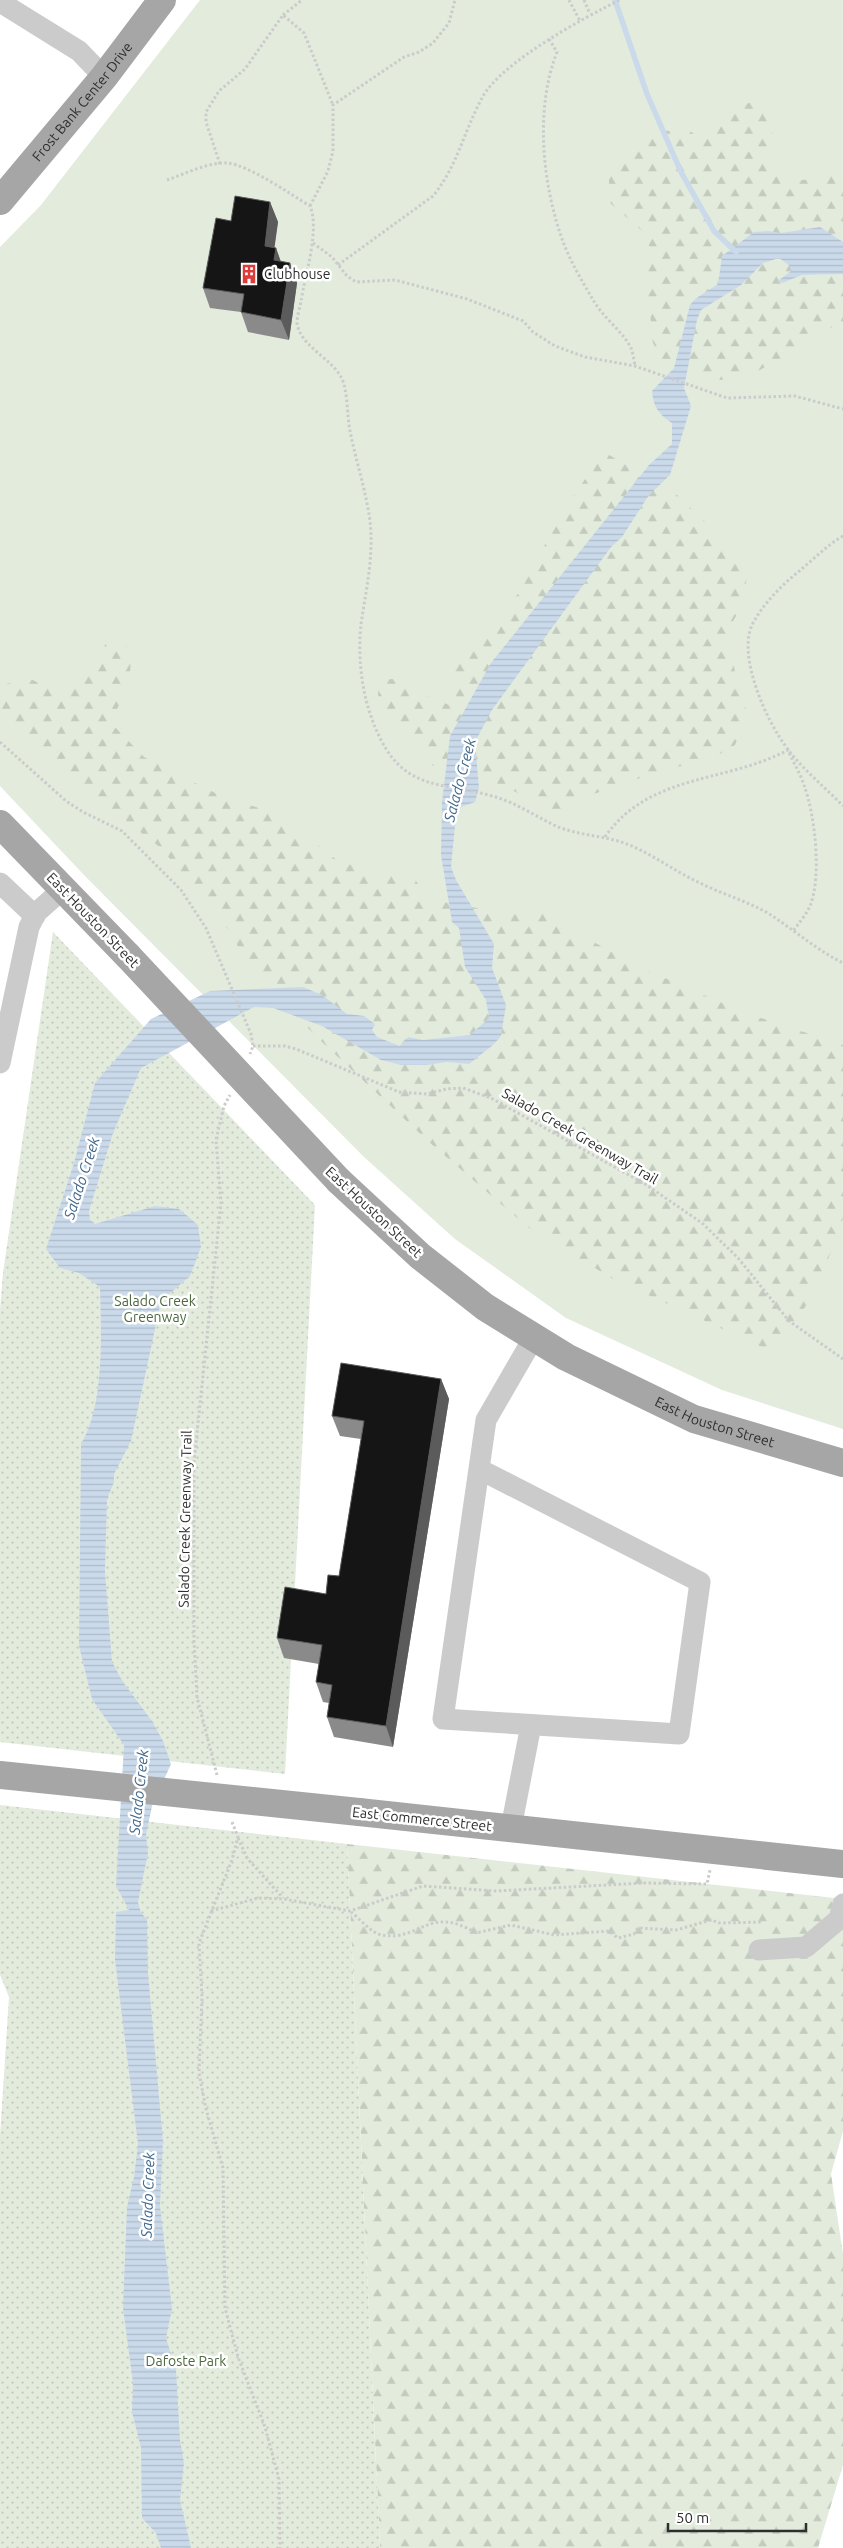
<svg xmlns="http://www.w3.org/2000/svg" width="843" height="2548" font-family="Ubuntu,sans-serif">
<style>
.grass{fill:#e3ebdd}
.forest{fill:url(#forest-firs)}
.park{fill:url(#park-dots)}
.water{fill:url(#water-rules)}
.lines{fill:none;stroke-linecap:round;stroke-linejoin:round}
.stream{stroke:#cadaea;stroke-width:5.5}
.path{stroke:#cbcbcb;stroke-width:3;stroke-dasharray:2.5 2.5;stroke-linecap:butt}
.minor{stroke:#cbcbcb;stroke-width:21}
.major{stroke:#a6a6a6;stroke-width:28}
.major-bridge{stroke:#a6a6a6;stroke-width:28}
.wall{fill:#8a8a8a}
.shaded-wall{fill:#5b5b5b}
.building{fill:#151515;stroke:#5b5b5b}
.labels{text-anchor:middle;stroke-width:5;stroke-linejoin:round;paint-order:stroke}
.street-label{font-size:14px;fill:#2e2e2e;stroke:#fff}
.poi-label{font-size:14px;fill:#2e2e2e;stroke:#fff;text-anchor:start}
.park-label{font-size:14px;fill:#4d683e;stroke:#fff}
.water-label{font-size:15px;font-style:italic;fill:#40688c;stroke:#fff}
</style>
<defs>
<pattern id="forest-firs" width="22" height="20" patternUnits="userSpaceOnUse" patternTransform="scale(1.25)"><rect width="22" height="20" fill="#e3ebdd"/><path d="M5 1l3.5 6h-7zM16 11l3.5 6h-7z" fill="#c3cabe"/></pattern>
<pattern id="park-dots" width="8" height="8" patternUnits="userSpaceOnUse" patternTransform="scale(1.25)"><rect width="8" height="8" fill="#e3ebdd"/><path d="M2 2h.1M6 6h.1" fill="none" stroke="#c3cabe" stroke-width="1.8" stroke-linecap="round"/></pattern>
<pattern id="water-rules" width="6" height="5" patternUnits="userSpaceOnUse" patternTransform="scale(1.25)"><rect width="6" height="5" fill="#cadaea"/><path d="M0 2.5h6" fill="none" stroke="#aebbc9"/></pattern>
</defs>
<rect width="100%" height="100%" fill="#fff"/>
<path class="grass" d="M200,0H843V1429L722,1390L566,1318L455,1239L364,1157L83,874L0,786V247L41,205Z"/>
<g class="forest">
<path d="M762,100L773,117L772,153L768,173L795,181L839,175L843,172V322L816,335L783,358L744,378L718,380L663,361L653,343L648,292L649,237L609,202V174L641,135L685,128L699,137C719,111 730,107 762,100Z"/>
<path d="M604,452L676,494L716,532L747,578L741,608L727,631L736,677L748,716L735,745L713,758L658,772L585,797L561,811L543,807L503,785L442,771L432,765L402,734L378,697L379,680L407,678L424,694L449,705L455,668L518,594L565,508Z"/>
<path d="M112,636L132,650L129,682L111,723L144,757L227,799L277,813L337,860L378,874H412L427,899L488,910L538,911L635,965L743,1012L843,1045V1218L818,1287L775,1353L613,1279L529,1228L429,1142L322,1042L250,970L231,933L161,848L62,771L0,709L2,685L29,678L65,697Z"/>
<path d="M347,1844L843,1899V2131L831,2174L843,2254V2465L818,2548H380Z"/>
</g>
<g class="park">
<path d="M53,932L315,1205L285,1774L0,1742V1310L3,1273Z"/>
<path d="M0,1805L347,1844L380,2548H0V2136L9,1997L0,1975Z"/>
</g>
<path class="water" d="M820,227L843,242V274L802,275L782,283L778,281L791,271L790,266L779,258L763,263L741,285L701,310L697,320L684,388L691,406L670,475L649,495L622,537L611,547L492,710L475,742L479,788L475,802L461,807L456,816L451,867L456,880L494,944L492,968L506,1005L501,1036L493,1045L469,1064L447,1062L426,1065H401L381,1060L322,1026L273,1008L254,1007L141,1068L113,1133L89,1211L90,1220L95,1224L155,1206L179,1209L198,1225L201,1247L190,1276L161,1301L131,1441L114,1474V1482L107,1499L105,1571L112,1662L123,1682L152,1721L163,1741L171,1764L152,1806L146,1835L148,1853L138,1902L141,1913L147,1919L148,1973L163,2141L160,2206L172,2309L166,2338L176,2370L180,2440L184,2463L180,2500L191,2548H161L156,2533L142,2518L141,2448L132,2412L133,2383L123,2308L127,2207L134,2177L138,2144L115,1960L116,1912L129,1910L116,1886L124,1745L92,1699L79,1646L81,1444C105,1404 101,1333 100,1287L79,1273L60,1268L46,1249L74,1163L95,1083L151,1019L210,991L303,987L322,995L347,1014L364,1016L375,1024L372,1030L377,1037L400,1046L408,1037L423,1040L470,1035L489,1018L486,1000L465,967L459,928L452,922L441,855L442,802L450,736L491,663L649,465L672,444V423C659,415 653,406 652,391L674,368L690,305L695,299L718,284L722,256L754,232L768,231L781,233Z"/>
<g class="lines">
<path class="stream" d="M615,0L647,94L681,172L714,231L736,252"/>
<g class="path">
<path d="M569,0L580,21"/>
<path d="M584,0L590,14"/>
<path d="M283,15L302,0"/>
<path d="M549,39L557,52C535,108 542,182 562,239C570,261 583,283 595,303C604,318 624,333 631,348C633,353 634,360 635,366"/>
<path d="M220,164L206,122V112L219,91L245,69L283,15L304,33L333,105"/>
<path d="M167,180C185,174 208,162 227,163C249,165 290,194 310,206C320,229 305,276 301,301C300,308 297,316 297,323C300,346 331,358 341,377C348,389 347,417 350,431C356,461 366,491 370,521C374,556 366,590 361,624C357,663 363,705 381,740C408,792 445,782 492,796C515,802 535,816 556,826C582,837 609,835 634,847C656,857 675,871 696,881C719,893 744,900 766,912C792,928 815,949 843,963"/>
<path d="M310,206L328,171L333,151V105L404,57L419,52L433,43L449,23L455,0"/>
<path d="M313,243L332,257L347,276L356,282L395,280L467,299L523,321L533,332L555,346L585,357L635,366L727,398L795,396L843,409"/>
<path d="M338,265L433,196C457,167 464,131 482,98C500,63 585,17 620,0"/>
<path d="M843,536C827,545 813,560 798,572C781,586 764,603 753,623C736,655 767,722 787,748C802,769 825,787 843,806"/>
<path d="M0,742L66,801L83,812L122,831L181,890L206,928L251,1034L253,1046L250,1054"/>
<path d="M605,837C649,773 727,783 788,750C793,762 800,773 804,785C815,815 822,876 810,906C806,915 799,923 793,931"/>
<path d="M253,1046H285L296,1049L399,1092L427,1094L446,1089L463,1088L491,1098L645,1184L702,1223L738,1258L789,1321L843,1359"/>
<path d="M217,1775L197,1697L194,1640V1462L221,1203L216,1140L224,1106L230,1095"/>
<path d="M232,1822L238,1837L232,1860L199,1943L202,1997L199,2073L206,2109L223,2168L225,2308L238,2357L265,2427L279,2479L280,2548"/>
<path d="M238,1838L247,1858L283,1898"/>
<path d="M211,1911L258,1898L284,1899L350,1911L423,1886L496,1891L644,1883L707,1884L710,1870"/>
<path d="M351,1912C359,1918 372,1934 382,1935C420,1942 428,1904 476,1933L511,1925L554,1935L609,1931L618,1938L634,1934L638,1928L676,1930L711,1920L720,1923L762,1922"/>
</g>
<g class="minor">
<path d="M0,2L79,51L104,77"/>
<path d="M0,883L35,916"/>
<path d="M0,1063L29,927L36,913L63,889"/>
<path d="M479,1469L700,1582L679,1734L443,1719L486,1420L534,1337"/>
<path d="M511,1828L531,1725"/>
<path d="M759,1950L806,1947L839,1919L843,1904"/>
</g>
<g class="major">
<path id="s1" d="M0,201L104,77L162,0"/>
<path d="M0,824L128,956"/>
<path id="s2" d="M339,1181L420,1256L485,1307L566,1357L694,1419L843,1463"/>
<path d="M359,1812L843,1864"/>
</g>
<g class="major-bridge">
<path d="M128,956L339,1181"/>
<path d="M0,1775L359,1812"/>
</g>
</g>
<g class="wall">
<path d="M270,202L278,222L274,247L276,248L281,262L290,263L297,283L289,340L248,332L241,312L210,308L203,288L231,221Z"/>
<path d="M441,1379L449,1399L393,1747L334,1737L327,1717L329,1703L323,1702L316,1682L319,1664L284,1658L277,1638L326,1594L339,1576L361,1439L340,1436L332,1416Z"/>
</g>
<g class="shaded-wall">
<path d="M270,202L278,222L272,266L265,246Z"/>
<path d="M276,248L283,268L274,260Z"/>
<path d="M290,263L297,283L289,340L281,320Z"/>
<path d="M441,1379L449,1399L393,1747L386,1726Z"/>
</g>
<g class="building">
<path d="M235,196L270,202L265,246L276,248L274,260L290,263L281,320L241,312L244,294L203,288L216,218L231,221Z"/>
<path d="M341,1363L441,1379L386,1726L327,1717L332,1685L316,1682L322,1645L277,1638L285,1587L326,1594L328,1575L339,1576L364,1421L332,1416Z"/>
</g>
<defs>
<symbol id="building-bare" viewBox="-9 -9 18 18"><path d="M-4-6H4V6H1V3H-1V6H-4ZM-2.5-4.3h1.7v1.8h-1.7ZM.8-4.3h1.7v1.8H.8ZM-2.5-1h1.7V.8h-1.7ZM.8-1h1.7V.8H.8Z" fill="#dc3d3a" stroke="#fff" stroke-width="2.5" paint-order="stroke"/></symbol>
</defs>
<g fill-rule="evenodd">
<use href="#building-bare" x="235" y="260" width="28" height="28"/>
</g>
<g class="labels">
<g class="street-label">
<text dy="5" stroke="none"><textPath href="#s1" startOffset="129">Frost Bank Center Drive</textPath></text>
<text transform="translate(93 920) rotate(46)" y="5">East Houston Street</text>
<text transform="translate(580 1136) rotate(30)" y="5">Salado Creek Greenway Trail</text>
<text transform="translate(374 1212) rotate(43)" y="5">East Houston Street</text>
<text dy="5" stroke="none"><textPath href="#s2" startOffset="451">East Houston Street</textPath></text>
<text transform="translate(185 1519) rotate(-89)" y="5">Salado Creek Greenway Trail</text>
<text transform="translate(422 1819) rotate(6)" y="5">East Commerce Street</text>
</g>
<g class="poi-label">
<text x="264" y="279">Clubhouse</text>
</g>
<g class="park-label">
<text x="155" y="1306">Salado Creek<tspan x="155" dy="16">Greenway</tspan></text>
<text x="186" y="2366">Dafoste Park</text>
</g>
<g class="water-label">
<text transform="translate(460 780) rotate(-75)" y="5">Salado Creek</text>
<text transform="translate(82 1178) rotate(-72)" y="5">Salado Creek</text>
<text transform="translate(139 1792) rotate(-84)" y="5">Salado Creek</text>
<text transform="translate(148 2195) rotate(-88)" y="5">Salado Creek</text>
</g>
</g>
<path d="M668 2523v8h138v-8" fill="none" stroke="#2e2e2e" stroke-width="2.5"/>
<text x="676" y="2523" font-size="15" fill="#2e2e2e" stroke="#ffffff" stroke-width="4" paint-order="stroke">50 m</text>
</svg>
